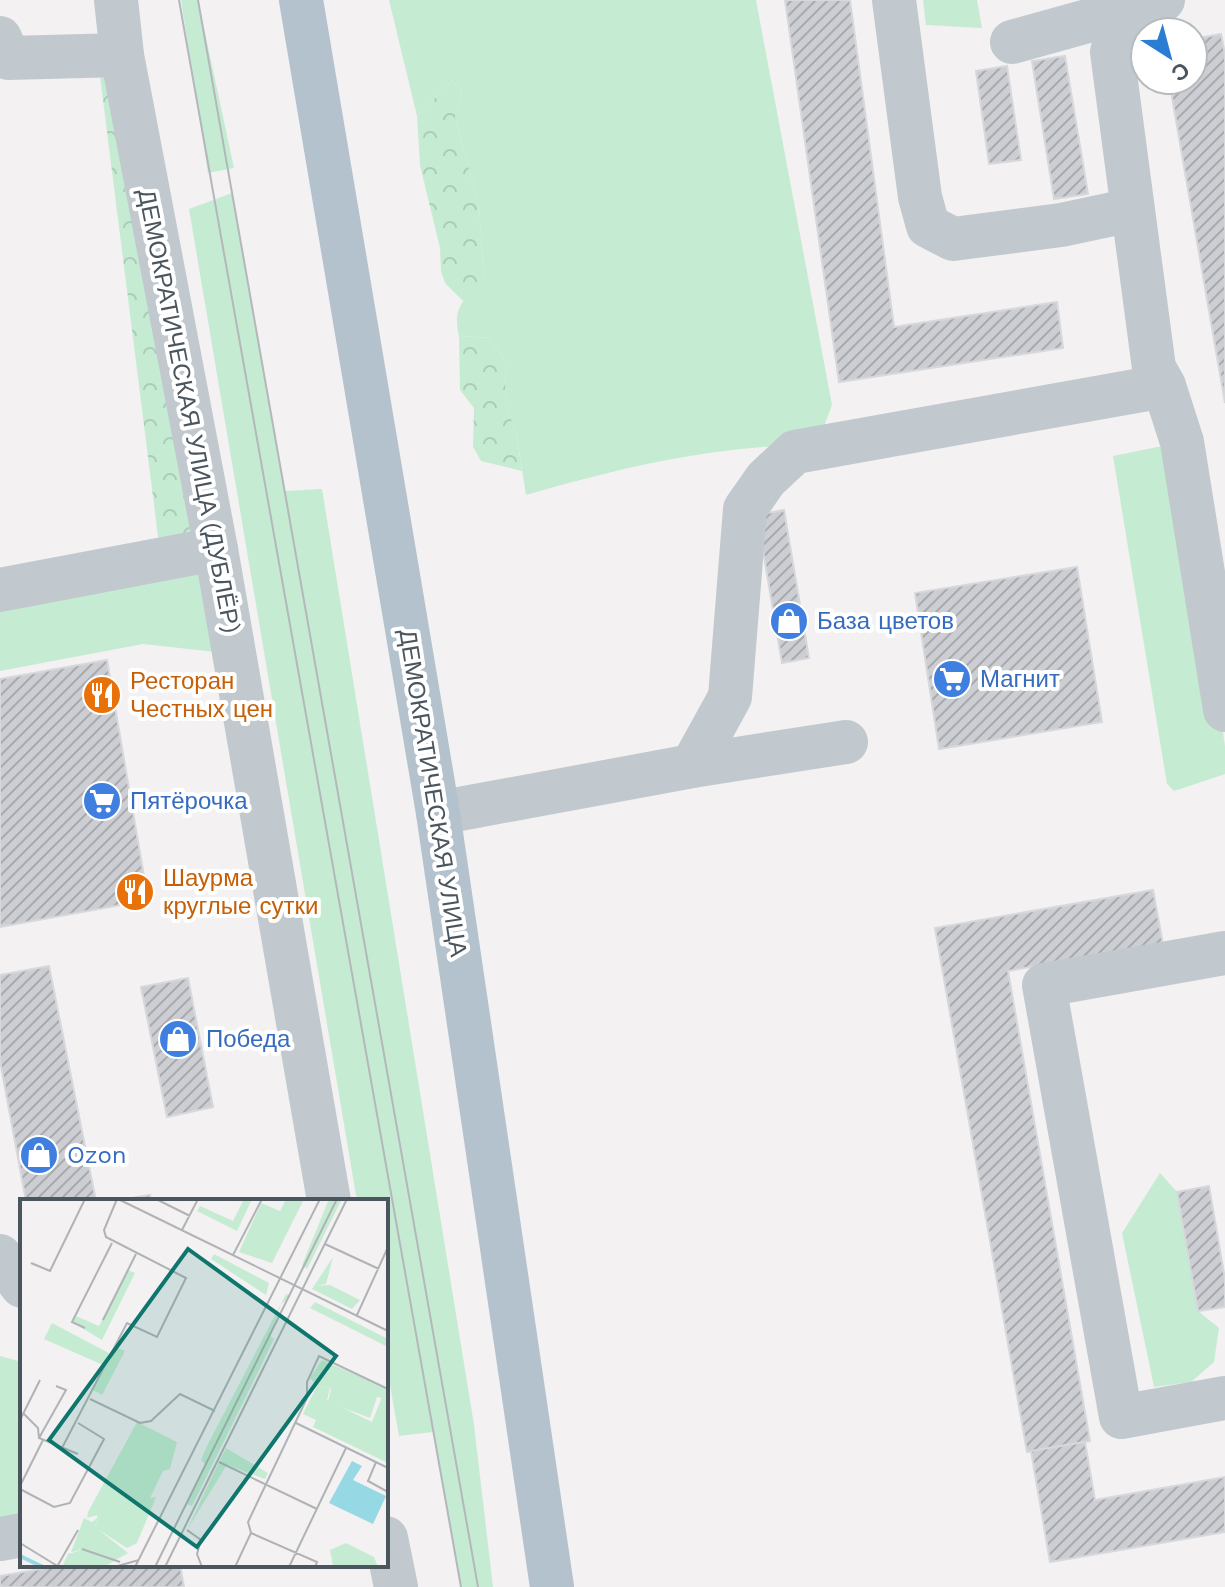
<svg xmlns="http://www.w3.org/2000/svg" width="1225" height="1587" font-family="'Work Sans',sans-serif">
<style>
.grass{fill:#c5ecd2}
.forest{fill:url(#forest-crowns)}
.building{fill:url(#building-hatch);stroke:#d6d8dc;stroke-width:2}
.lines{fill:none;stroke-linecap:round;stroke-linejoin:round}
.minor{stroke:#c1c9ce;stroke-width:44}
.major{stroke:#b4c2cd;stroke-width:44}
.tram{stroke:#b4b7bb;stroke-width:2}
.labels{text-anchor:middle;stroke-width:8;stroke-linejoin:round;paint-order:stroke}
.street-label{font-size:24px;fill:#4b555d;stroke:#fff}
.shop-label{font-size:24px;fill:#366cbe;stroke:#fff;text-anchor:start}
.food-label{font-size:24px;fill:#c56008;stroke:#fff;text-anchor:start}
.inset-river{fill:none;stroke:#96d8e4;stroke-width:4}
.inset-road{fill:none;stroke:#b0b3b6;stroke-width:2}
.view{fill:#0f766e;fill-opacity:0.15;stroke:#0f766e;stroke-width:4}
.inset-edge{fill:none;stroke:#4b555d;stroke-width:4}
</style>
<defs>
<pattern id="forest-crowns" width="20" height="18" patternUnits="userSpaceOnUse" patternTransform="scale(2)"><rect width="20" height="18" fill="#c5ecd2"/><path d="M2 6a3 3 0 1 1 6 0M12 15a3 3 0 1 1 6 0" fill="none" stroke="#abccb7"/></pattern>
<pattern id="building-hatch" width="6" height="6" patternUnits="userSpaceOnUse" patternTransform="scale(2)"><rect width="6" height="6" fill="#ccced3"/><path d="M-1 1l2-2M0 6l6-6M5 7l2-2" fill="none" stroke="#a8aaae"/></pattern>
</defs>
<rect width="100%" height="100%" fill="#f3f1f1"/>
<g class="grass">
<path d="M181,0H198L234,168L208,173Z"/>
<path d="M389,0H756L832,405L817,445C715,445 623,467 526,495L516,431L506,407L505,360L488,338L459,336C452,307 464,299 484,279L479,206L455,118L462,91L452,81L417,116Z"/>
<path d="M923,0H977L982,28L926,25Z"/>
<path d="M232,193L285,491L322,489L474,1425L493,1587H461L433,1432L399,1436L386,1363V1201H357L189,209Z"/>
<path d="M1182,442L1225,746V774L1174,791L1167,784L1113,456Z"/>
<path d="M216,549L234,654L143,644L0,671V590Z"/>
<path d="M1160,1173L1177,1192L1198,1311L1219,1328L1214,1362L1191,1382L1154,1387L1122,1233Z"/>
<path d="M0,1356L22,1362V1520L0,1524Z"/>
</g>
<g class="forest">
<path d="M122,55L216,549L161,560L100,76Z"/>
<path d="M452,81L462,91L455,118L479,206L484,280L463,301L445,283L441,271L440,248L420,165L417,116Z"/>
<path d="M459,336L488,338L505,360L506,407L516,431L522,471L481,461L473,447L474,408L460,390Z"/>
</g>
<g class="building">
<path d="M785,0H850L894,327L1057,302L1063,348L839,382Z"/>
<path d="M1221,34L1225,54V403L1169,80H1193V39Z"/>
<path d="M1065,56L1088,194L1054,199L1032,61Z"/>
<path d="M1007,66L1021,160L989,164L976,71Z"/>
<path d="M784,510L809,658L782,663L757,515Z"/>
<path d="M1077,567L1102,722L939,749L915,593Z"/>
<path d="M107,660L148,900L0,927V679Z"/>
<path d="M1153,890L1163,944L1008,971L1090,1441L1027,1452L935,928Z"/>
<path d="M49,966L96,1201H26L0,1061V975Z"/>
<path d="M188,978L213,1107L167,1117L141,987Z"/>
<path d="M1209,1186L1225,1279V1307L1198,1311L1177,1192Z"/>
<path d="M150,1195L151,1201H115Z"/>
<path d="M1085,1442L1095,1500L1225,1477V1532L1050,1562L1031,1451Z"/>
<path d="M64,1565H180L184,1587H0V1576Z"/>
</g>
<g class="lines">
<g class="minor">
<path d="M116,0L122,55L216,549L329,1201"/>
<path d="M894,0L920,197L928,226L953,239L1061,225L1132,210"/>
<path d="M1124,10L1112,52L1154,368L1164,386L1182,442L1225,710"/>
<path d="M0,38L8,58L122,55"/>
<path d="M1012,42L1163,0"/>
<path d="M0,590L216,549"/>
<path d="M692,766L846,742"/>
<path d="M438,813L692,766L730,697L745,509L766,479L795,452L1164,386"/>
<path d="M1225,953L1044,985L1121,1417L1225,1398"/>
<path d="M0,1256L22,1286"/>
<path d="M386,1538L396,1587"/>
<path d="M0,1539L22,1535"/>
</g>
<path class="major" d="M301,0L438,813L552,1587"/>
<g class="tram">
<path d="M179,0L461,1587"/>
<path d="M198,0L478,1587"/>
</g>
</g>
<defs>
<symbol id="shop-disc" viewBox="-11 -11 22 22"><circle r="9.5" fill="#3f7fe0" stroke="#fff"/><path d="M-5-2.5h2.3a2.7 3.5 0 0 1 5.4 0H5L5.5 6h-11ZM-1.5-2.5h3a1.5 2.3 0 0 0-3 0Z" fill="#fff"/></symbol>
<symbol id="supermarket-disc" viewBox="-11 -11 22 22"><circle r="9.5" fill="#3f7fe0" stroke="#fff"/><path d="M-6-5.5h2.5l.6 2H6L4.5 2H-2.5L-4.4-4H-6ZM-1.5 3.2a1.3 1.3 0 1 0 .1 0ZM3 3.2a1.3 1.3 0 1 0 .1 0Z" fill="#fff"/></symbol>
<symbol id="restaurant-disc" viewBox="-11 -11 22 22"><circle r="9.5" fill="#e8710a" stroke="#fff"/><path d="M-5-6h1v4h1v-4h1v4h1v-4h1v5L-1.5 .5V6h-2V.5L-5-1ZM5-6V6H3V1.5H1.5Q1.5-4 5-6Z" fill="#fff"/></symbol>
</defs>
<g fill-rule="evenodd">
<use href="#shop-disc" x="767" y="599" width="44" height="44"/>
<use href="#supermarket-disc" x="930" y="657" width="44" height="44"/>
<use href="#restaurant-disc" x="80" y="673" width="44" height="44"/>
<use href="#supermarket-disc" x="80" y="779" width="44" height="44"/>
<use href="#restaurant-disc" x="113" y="870" width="44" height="44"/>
<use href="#shop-disc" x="156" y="1017" width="44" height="44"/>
<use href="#shop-disc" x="17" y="1133" width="44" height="44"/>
</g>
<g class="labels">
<g class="street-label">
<text transform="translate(189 411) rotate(79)" y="8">ДЕМОКРАТИЧЕСКАЯ УЛИЦА (ДУБЛЁР)</text>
<text transform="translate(433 793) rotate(81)" y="8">ДЕМОКРАТИЧЕСКАЯ УЛИЦА</text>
</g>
<g class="shop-label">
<text x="817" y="629">База цветов</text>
<text x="980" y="687">Магнит</text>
<text x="130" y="809">Пятёрочка</text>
<text x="206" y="1047">Победа</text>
<text x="67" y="1163">Ozon</text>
</g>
<g class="food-label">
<text x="130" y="689">Ресторан<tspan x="130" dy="28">Честных цен</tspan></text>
<text x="163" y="886">Шаурма<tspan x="163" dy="28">круглые сутки</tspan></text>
</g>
</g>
<g transform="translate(20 1199)">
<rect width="368" height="368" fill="#f3f1f1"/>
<path d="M224,0H232L217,32L177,12L180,7L213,22ZM266,0H284L252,64L219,53L241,4L260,12ZM309,0H322L287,70L282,66ZM194,55L249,84L246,96L191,60ZM313,58L306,85L295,87L310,86L340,101L332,110L292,90ZM108,71L115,74L82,141L52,123L56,117L79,127ZM266,95L271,97L261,105L250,137L254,140L172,307L166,305L185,265L181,261L187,247ZM295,103L368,140V148L290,109ZM32,124L89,154L83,166L24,140ZM96,148L105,152L82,196L73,191ZM302,161L368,190V200L357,198L350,219L308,203L311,189L297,187L290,179ZM117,223L157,243L150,270L143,272L130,299L136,298L117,344L107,349L79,331L108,354L84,368H42L48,355L59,352L69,322L75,327L78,322L77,316L67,319L68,313ZM206,249L248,274L245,280L199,263ZM326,344L354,358L358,368L313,367L310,351Z" fill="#c5ecd2"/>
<path d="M297,187L310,189L307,201L352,223L362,198L368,200V264L293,228L296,221L283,215ZM199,263L206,267L167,331ZM83,314L58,352L51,353L64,319L72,323Z" fill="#c5ecd2"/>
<path d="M332,262L342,267L333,281L366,297L353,325L309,304Z" fill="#96d8e4"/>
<path class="inset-river" d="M0,357L23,368"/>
<path class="inset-road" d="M98,0L368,132M136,0L170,17M162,31L178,0M305,45L359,70M213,56L242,0M11,64L30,72L65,0M337,116L368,48M83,121L116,55M65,129L52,123L92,44M36,187L46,191L19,239L58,255M70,200L120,224L131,222L160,195L195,212M3,214L18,229L19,239M0,221L20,181M276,224L368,269M42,249L107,124L137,138L166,79L86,38L84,31L97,0M199,263L297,310M356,263L348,282L368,293M0,287L23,241M0,290L34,308L50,304L84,240L58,224M167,331L181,341L177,355L182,368M231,334L297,363L295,368M0,344L39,368M62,350L100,363M38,366L58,331M94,368L119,361M115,368L300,0M135,368L317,0M145,368L327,0M215,368L231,334L228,323L287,199V183L299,157L368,190M269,368L326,249"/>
<path class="view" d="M168,50L316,157L177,348L29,241Z"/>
<rect width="368" height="368" class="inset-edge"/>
</g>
<g transform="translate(1169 56) rotate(144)"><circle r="38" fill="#ffffff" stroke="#b7bbbe" stroke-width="2"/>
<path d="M0-6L14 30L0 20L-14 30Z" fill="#2b7dd4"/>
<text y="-12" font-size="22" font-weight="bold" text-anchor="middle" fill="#4b555d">С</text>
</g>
</svg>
